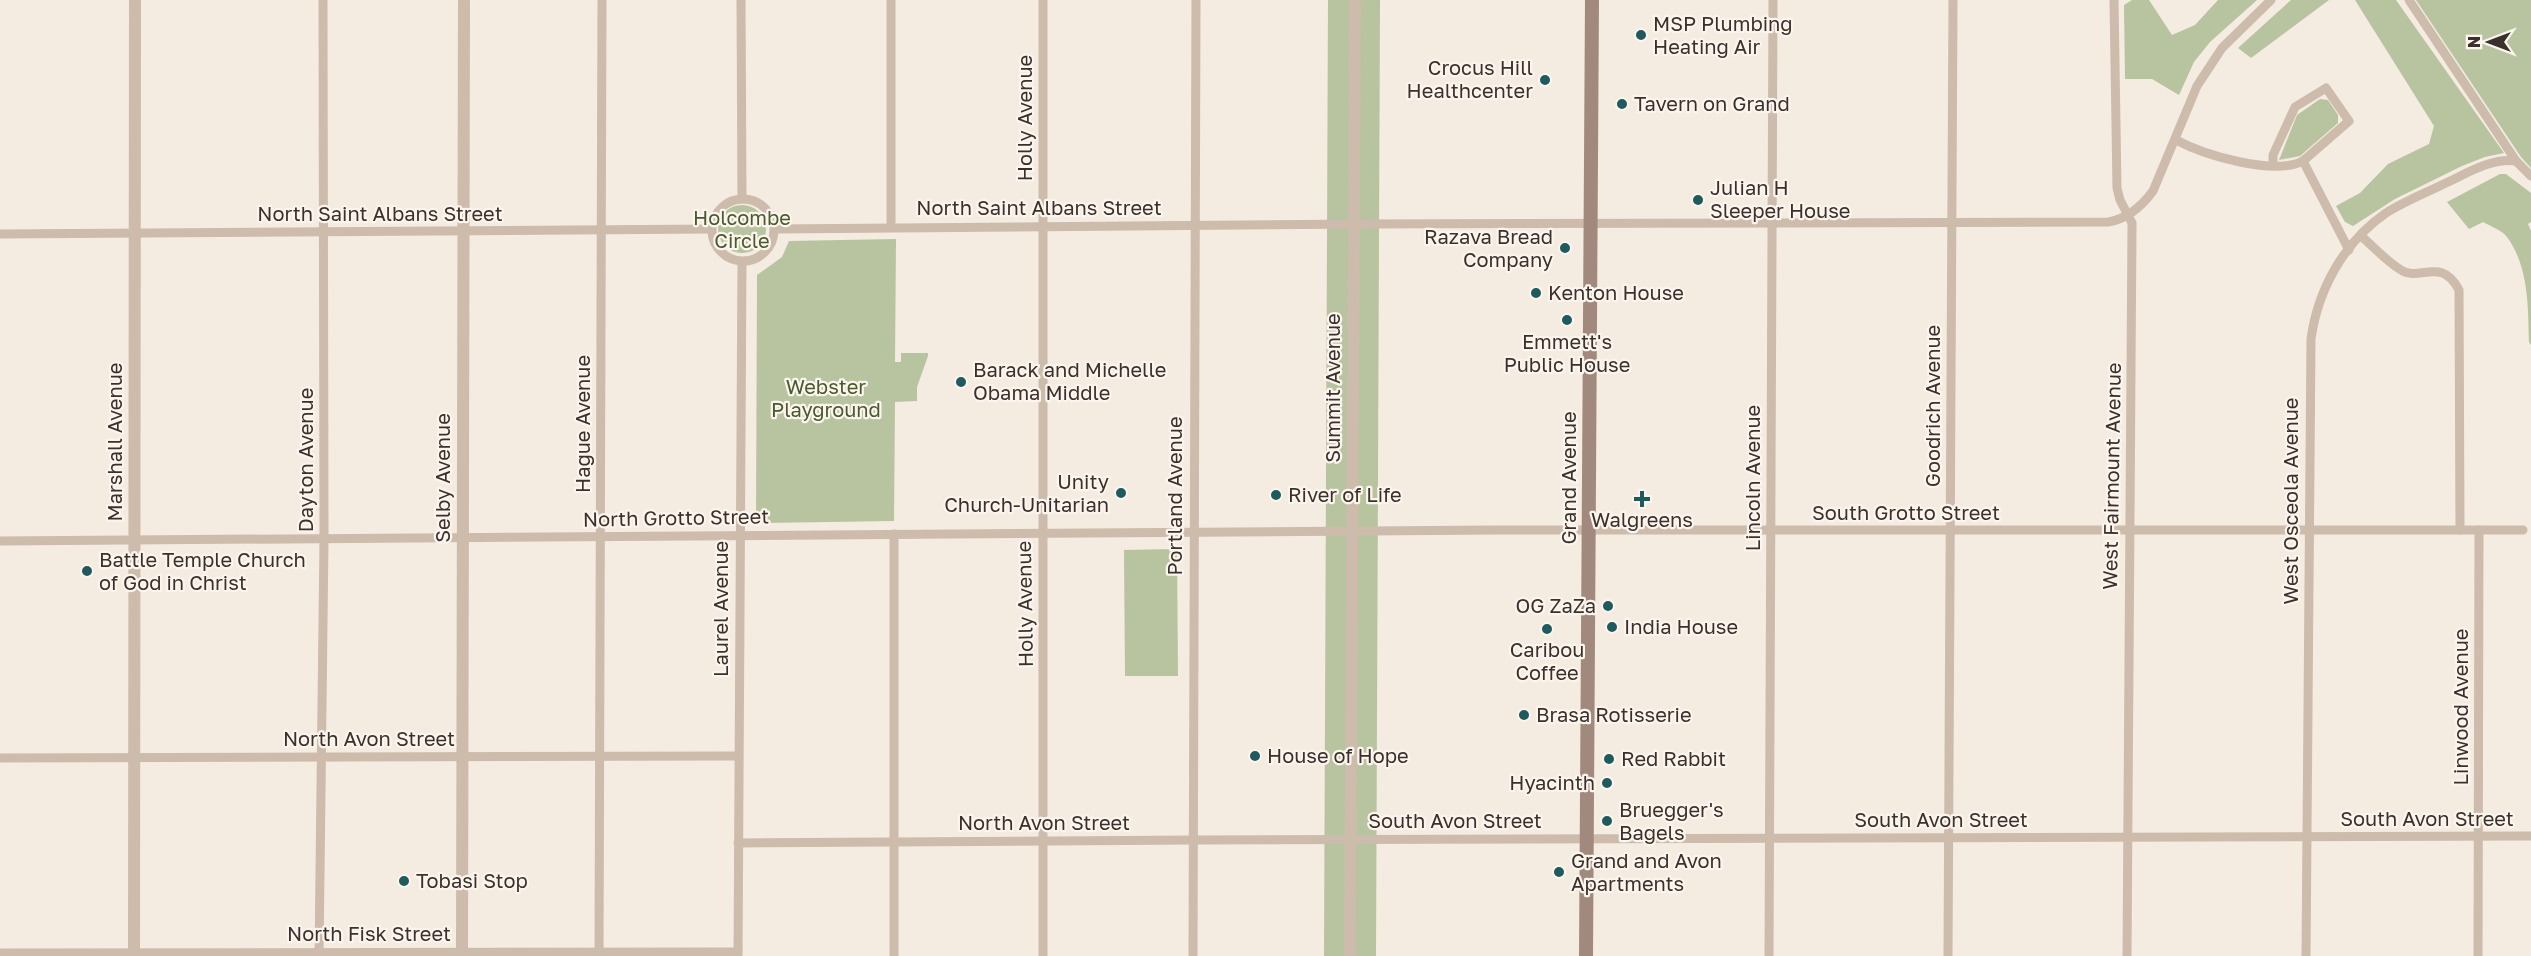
<svg xmlns="http://www.w3.org/2000/svg" width="2531" height="956" font-family="'Golos Text',sans-serif">
<style>
.green{fill:#b8c4a0}
.lines{fill:none;stroke-linecap:round;stroke-linejoin:round}
.minor{stroke:#cdbbac;stroke-width:9}
.tertiary{stroke:#cdbbac;stroke-width:12}
.secondary{stroke:#a18a7d;stroke-width:14}
.poi-dot{fill:#1f5a5e;stroke:#fbf5ee;stroke-width:2}
.labels{text-anchor:middle;stroke-width:4.5;stroke-linejoin:round;paint-order:stroke}
.poi-label{font-size:20px;fill:#3b302b;stroke:#fbf5ee;text-anchor:start}
.street-label{font-size:20px;fill:#3b302b;stroke:#fbf5ee}
.park-label{font-size:20px;fill:#4a5a2e;stroke:#fbf5ee}
</style>
<rect width="100%" height="100%" fill="#f4ebe1"/>
<g class="green">
<path d="M1328,0H1380L1376,956H1324Z"/>
<path d="M2132,0H2149L2172,35L2195,25L2218,0H2257L2210,42L2194,62L2179,95L2152,79H2125L2124,5Z"/>
<path d="M2291,0H2329L2251,58L2238,48Z"/>
<path d="M2355,0H2396L2504,153L2485,157L2462,166L2395,199L2353,226L2345,222L2336,206L2360,193L2388,164L2429,144L2434,126Z"/>
<path d="M2416,0H2531V168L2521,157Z"/>
<path d="M2320,99L2328,100L2338,115V123L2300,156L2279,160L2297,115Z"/>
<path d="M2500,174H2506L2531,193V222L2528,224L2531,231V345L2529,342C2528,307 2529,267 2507,237C2502,230 2490,226 2483,222L2469,229L2447,202Z"/>
<circle cx="742" cy="229" r="24"/>
<path d="M896,239L895,362H901V353H928V356L917,387V401L895,402L894,521L756,523L757,275L782,257L789,241Z"/>
<path d="M1177,549L1178,676H1125L1124,550Z"/>
</g>
<g class="lines">
<g class="minor">
<path d="M741,0L742,199"/>
<path d="M1043,0V956"/>
<path d="M2114,0L2117,188L2120,200L2132,223L2127,956"/>
<path d="M2409,0L2516,161L2531,176"/>
<path d="M2176,140C2204,155 2274,176 2303,161L2349,121L2326,88L2295,107L2273,155V166"/>
<path d="M2303,161L2349,250"/>
<circle cx="743" cy="230" r="31"/>
<path d="M891,227V0"/>
<path d="M775,229L1360,224L2108,222C2127,219 2142,206 2153,191L2197,86L2222,48L2271,0"/>
<path d="M0,234L711,229"/>
<path d="M2361,236C2374,247 2386,261 2401,270C2420,282 2441,256 2459,290L2460,530"/>
<path d="M0,541L1496,530H2523"/>
<path d="M0,758L738,756"/>
<path d="M738,843L1194,840L2531,836"/>
<path d="M0,953L738,952"/>
<path d="M319,956L324,539L323,0"/>
<path d="M599,956L602,0"/>
<path d="M738,956L742,262"/>
<path d="M894,956V534"/>
<path d="M1193,956L1196,0"/>
<path d="M1769,956L1773,0"/>
<path d="M1948,956L1953,0"/>
<path d="M2306,956L2311,339C2318,289 2344,242 2386,213C2405,201 2428,192 2448,182C2469,172 2492,158 2516,161"/>
<path d="M2478,956L2479,530"/>
</g>
<g class="tertiary">
<path d="M134,956L135,0"/>
<path d="M462,956L464,0"/>
<path d="M1350,956L1355,0"/>
</g>
<path class="secondary" d="M1586,956L1592,0"/>
</g>
<g class="poi-dot">
<circle cx="1641" cy="35" r="6"/>
<circle cx="1545" cy="80" r="6"/>
<circle cx="1622" cy="104" r="6"/>
<circle cx="1698" cy="200" r="6"/>
<circle cx="1565" cy="248" r="6"/>
<circle cx="1536" cy="293" r="6"/>
<circle cx="1567" cy="320" r="6"/>
<circle cx="961" cy="382" r="6"/>
<circle cx="1121" cy="493" r="6"/>
<circle cx="1276" cy="495" r="6"/>
<path d="M1639 490h6v6h6v6h-6v6h-6v-6h-6v-6h6z"/>
<circle cx="87" cy="571" r="6"/>
<circle cx="1608" cy="606" r="6"/>
<circle cx="1612" cy="627" r="6"/>
<circle cx="1547" cy="629" r="6"/>
<circle cx="1524" cy="715" r="6"/>
<circle cx="1255" cy="756" r="6"/>
<circle cx="1609" cy="759" r="6"/>
<circle cx="1607" cy="783" r="6"/>
<circle cx="1607" cy="821" r="6"/>
<circle cx="1559" cy="872" r="6"/>
<circle cx="404" cy="881" r="6"/>
</g>
<g class="labels">
<g class="poi-label">
<text x="1653" y="31">MSP Plumbing<tspan x="1653" dy="23">Heating Air</tspan></text>
<text x="1533" y="75" text-anchor="end">Crocus Hill<tspan x="1533" dy="23">Healthcenter</tspan></text>
<text x="1634" y="111">Tavern on Grand</text>
<text x="1710" y="195">Julian H<tspan x="1710" dy="23">Sleeper House</tspan></text>
<text x="1553" y="244" text-anchor="end">Razava Bread<tspan x="1553" dy="23">Company</tspan></text>
<text x="1548" y="300">Kenton House</text>
<text x="1567" y="349" text-anchor="middle">Emmett's<tspan x="1567" dy="23">Public House</tspan></text>
<text x="973" y="377">Barack and Michelle<tspan x="973" dy="23">Obama Middle</tspan></text>
<text x="1109" y="489" text-anchor="end">Unity<tspan x="1109" dy="23">Church-Unitarian</tspan></text>
<text x="1288" y="502">River of Life</text>
<text x="1642" y="527" text-anchor="middle">Walgreens</text>
<text x="99" y="567">Battle Temple Church<tspan x="99" dy="23">of God in Christ</tspan></text>
<text x="1596" y="613" text-anchor="end">OG ZaZa</text>
<text x="1624" y="634">India House</text>
<text x="1547" y="657" text-anchor="middle">Caribou<tspan x="1547" dy="23">Coffee</tspan></text>
<text x="1536" y="722">Brasa Rotisserie</text>
<text x="1267" y="763">House of Hope</text>
<text x="1621" y="766">Red Rabbit</text>
<text x="1595" y="790" text-anchor="end">Hyacinth</text>
<text x="1619" y="817">Bruegger's<tspan x="1619" dy="23">Bagels</tspan></text>
<text x="1571" y="868">Grand and Avon<tspan x="1571" dy="23">Apartments</tspan></text>
<text x="416" y="888">Tobasi Stop</text>
</g>
<g class="street-label">
<text transform="translate(1025 118) rotate(-90)" y="7">Holly Avenue</text>
<text x="1039" y="215">North Saint Albans Street</text>
<text x="380" y="221">North Saint Albans Street</text>
<text transform="translate(1333 388) rotate(-90)" y="7">Summit Avenue</text>
<text transform="translate(1933 406) rotate(-90)" y="7">Goodrich Avenue</text>
<text transform="translate(583 424) rotate(-90)" y="7">Hague Avenue</text>
<text transform="translate(115 442) rotate(-90)" y="7">Marshall Avenue</text>
<text transform="translate(306 460) rotate(-90)" y="7">Dayton Avenue</text>
<text transform="translate(2112 476) rotate(-89)" y="7">West Fairmount Avenue</text>
<text transform="translate(443 478) rotate(-90)" y="7">Selby Avenue</text>
<text transform="translate(1569 478) rotate(-90)" y="7">Grand Avenue</text>
<text transform="translate(1753 478) rotate(-90)" y="7">Lincoln Avenue</text>
<text transform="translate(1175 496) rotate(-90)" y="7">Portland Avenue</text>
<text transform="translate(2291 501) rotate(-90)" y="7">West Osceola Avenue</text>
<text x="1906" y="520">South Grotto Street</text>
<text transform="translate(676 518) rotate(-1)" y="7">North Grotto Street</text>
<text transform="translate(1025 604) rotate(-91)" y="7">Holly Avenue</text>
<text transform="translate(721 609) rotate(-90)" y="7">Laurel Avenue</text>
<text transform="translate(2461 707) rotate(-90)" y="7">Linwood Avenue</text>
<text x="369" y="746">North Avon Street</text>
<text x="2427" y="826">South Avon Street</text>
<text x="1941" y="827">South Avon Street</text>
<text x="1455" y="828">South Avon Street</text>
<text x="1044" y="830">North Avon Street</text>
<text x="369" y="941">North Fisk Street</text>
</g>
<g class="park-label">
<text x="742" y="225">Holcombe<tspan x="742" dy="23">Circle</tspan></text>
<text x="826" y="394">Webster<tspan x="826" dy="23">Playground</tspan></text>
</g>
</g>
<g transform="translate(2489 42) rotate(270)" stroke="#fbf5ee" stroke-width="4.5" paint-order="stroke">
<path d="M0-4.5L10 22L0 15L-10 22Z" fill="#3b302b"/>
<text y="-9" font-size="16" font-weight="bold" text-anchor="middle" fill="#3b302b">N</text>
</g>
</svg>
